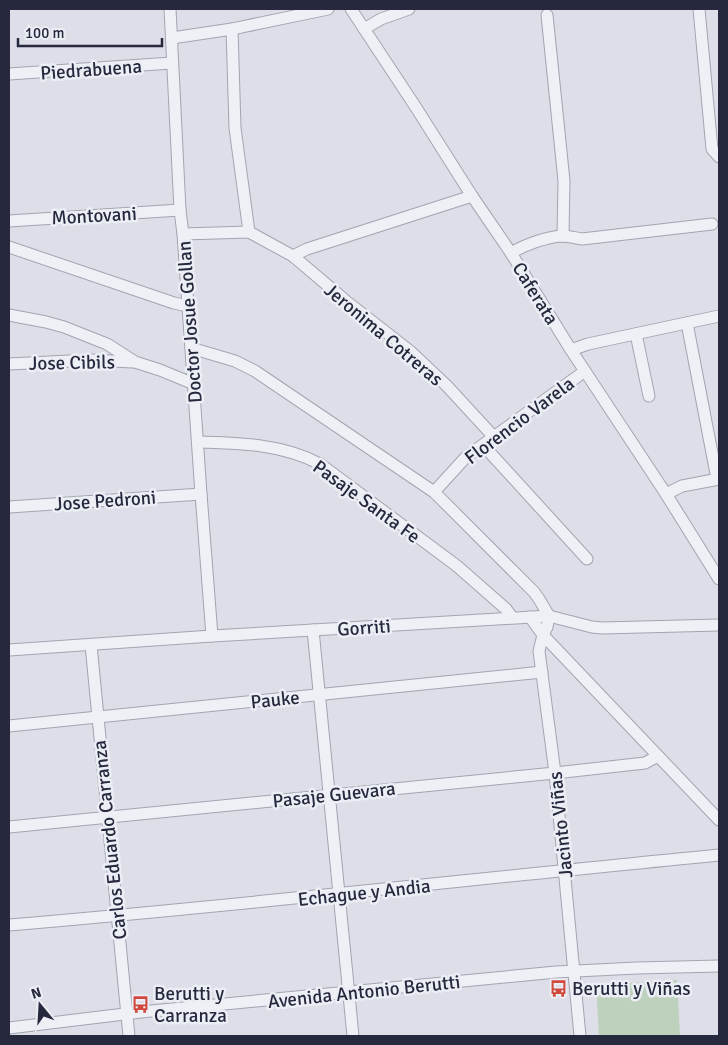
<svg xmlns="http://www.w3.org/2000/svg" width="728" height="1045" font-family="Signika,sans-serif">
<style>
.green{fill:#bed1bd}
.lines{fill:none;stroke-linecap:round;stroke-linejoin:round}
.minor-casing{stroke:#a2a4b1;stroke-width:13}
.minor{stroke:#eff0f5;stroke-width:11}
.labels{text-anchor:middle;stroke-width:5;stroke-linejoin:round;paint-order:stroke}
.street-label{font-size:19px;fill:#26293e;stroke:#eceef5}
.poi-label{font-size:19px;fill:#26293e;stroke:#eceef5;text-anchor:start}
</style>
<rect width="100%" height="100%" fill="#dddee7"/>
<path class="green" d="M677,980L680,1036H599L596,985Z"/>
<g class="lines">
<defs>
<g id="minor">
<path d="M170,9L180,210L183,234L201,494L212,636"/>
<path d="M351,9L415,106L472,196L511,253L571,350L666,494L719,579"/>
<path d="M699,9L712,149L719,157"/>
<path d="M547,15L564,181L563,236"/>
<path d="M232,29L235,128L249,232"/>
<path d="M364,29L381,19L409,9"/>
<path d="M172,38L232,29L328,9"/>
<path d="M9,74L172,63"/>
<path d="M9,221L180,210"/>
<path d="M183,234L249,232L293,256L346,301L410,351L447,386L493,436"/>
<path d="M9,247L174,303L188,306"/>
<path d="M511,253C524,245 546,237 562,236C568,236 576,238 582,239L712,224"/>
<path d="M293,256L307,249L472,196"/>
<path d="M9,315L46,322L64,327L107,344L135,362L160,370L194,384"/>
<path d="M687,323L717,479"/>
<path d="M636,334L649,396"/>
<path d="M191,348L235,361L255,371L434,492L534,592L539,599L549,616L547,627L543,635L539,651L555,773L580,1036"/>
<path d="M571,350L588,344L719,316"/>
<path d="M9,364L90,360L133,362"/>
<path d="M198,442C240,443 282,444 320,464L457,566L506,609L512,617"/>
<path d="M483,445L587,559"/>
<path d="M434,492L466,457L585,371"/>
<path d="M666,494L682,486L719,479"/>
<path d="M9,507L201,494"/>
<path d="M530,617L543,635L719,820"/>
<path d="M313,630L353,1036"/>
<path d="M91,645L129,1036"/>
<path d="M9,650L212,636L549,616L592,627L602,628L719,625"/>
<path d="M9,726L542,672"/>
<path d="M9,827L555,773L645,763L658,756"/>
<path d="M9,925C246,905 482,878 719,855"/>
<path d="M9,1028L141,1012L556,972L637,968L719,966"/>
</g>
</defs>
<use href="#minor" class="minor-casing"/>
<use href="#minor" class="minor"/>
</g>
<defs>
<symbol id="bus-bare" viewBox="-9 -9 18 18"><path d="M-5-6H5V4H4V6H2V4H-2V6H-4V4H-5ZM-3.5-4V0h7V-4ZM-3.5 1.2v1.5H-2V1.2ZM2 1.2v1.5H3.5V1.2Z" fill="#d1493d" stroke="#eceef5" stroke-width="2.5" paint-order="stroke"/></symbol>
</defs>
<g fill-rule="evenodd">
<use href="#bus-bare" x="546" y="976" width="25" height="25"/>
<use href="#bus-bare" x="128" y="992" width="25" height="25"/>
</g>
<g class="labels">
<g class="street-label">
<text transform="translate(91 69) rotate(-4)" y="7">Piedrabuena</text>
<text transform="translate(94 215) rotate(-3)" y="7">Montovani</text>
<text transform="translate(536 293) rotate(58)" y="7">Caferata</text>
<text transform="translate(189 322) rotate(-94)" y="7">Doctor Josue Gollan</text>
<text transform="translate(384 334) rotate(40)" y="7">Jeronima Cotreras</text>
<text transform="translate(72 362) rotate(-1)" y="7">Jose Cibils</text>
<text transform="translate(519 420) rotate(-37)" y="7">Florencio Varela</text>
<text transform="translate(105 500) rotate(-4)" y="7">Jose Pedroni</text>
<text transform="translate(367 501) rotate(36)" y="7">Pasaje Santa Fe</text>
<text transform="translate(364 627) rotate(-4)" y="7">Gorriti</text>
<text transform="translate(275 699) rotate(-6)" y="7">Pauke</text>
<text transform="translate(334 794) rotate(-6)" y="7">Pasaje Guevara</text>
<text transform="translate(560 825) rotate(-96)" y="7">Jacinto Viñas</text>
<text transform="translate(109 840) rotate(-96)" y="7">Carlos Eduardo Carranza</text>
<text transform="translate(364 892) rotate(-6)" y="7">Echague y Andia</text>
<text transform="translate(364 991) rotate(-6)" y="7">Avenida Antonio Berutti</text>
</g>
<g class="poi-label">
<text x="572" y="995">Berutti y Viñas</text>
<text x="154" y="1000">Berutti y<tspan x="154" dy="22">Carranza</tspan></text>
</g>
</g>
<rect width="728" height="1045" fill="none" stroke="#26293e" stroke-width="20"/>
<g transform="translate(40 1005) rotate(342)" stroke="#eceef5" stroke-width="4" paint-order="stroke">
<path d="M0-4L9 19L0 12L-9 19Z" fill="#26293e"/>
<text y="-8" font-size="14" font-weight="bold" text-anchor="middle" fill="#26293e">N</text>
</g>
<path d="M18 38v8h144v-8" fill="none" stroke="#26293e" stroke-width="2.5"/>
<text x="25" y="38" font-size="15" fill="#26293e" stroke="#eceef5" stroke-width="4" paint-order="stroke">100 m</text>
</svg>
